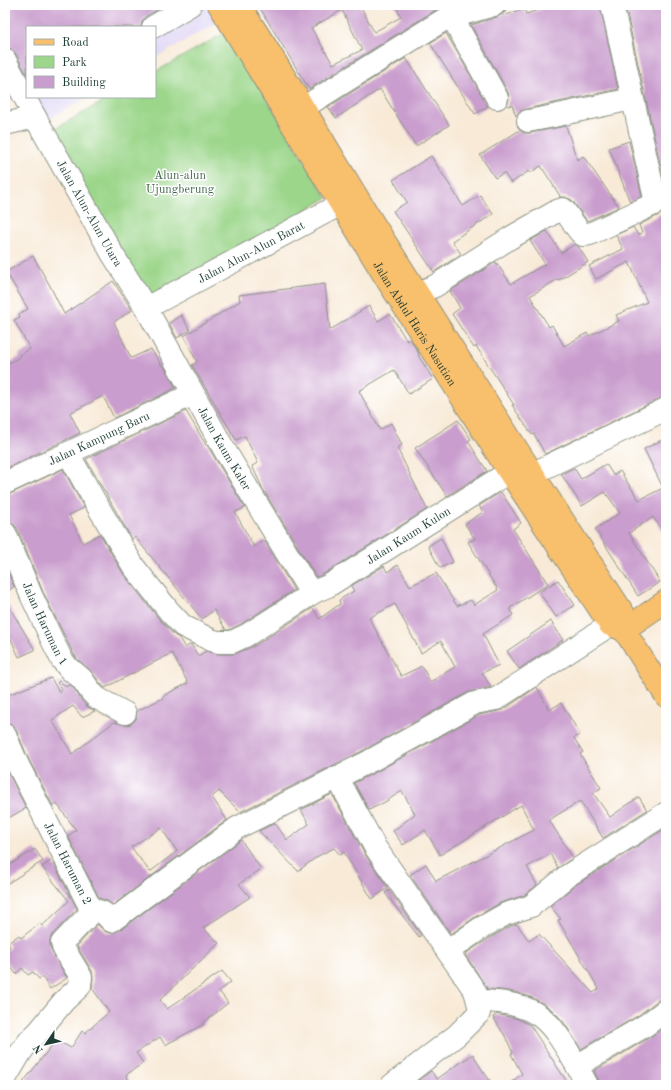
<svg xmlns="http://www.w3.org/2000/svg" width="671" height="1090" font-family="'Old Standard TT',serif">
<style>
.built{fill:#dfd5f5}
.green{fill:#9bd68a;stroke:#5d8a5f}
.building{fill:#c99dcd;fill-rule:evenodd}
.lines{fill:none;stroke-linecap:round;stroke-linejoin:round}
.minor-casing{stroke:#8c9486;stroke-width:24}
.major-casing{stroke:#8c9486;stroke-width:24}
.highway-casing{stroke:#8c9486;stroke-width:24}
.minor{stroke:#fff;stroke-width:22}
.major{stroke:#f8bf6c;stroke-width:22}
.highway{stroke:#f8bf6c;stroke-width:22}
.labels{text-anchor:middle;stroke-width:3;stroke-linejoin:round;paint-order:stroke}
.park-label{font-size:12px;fill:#3e634a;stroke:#fff}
.street-label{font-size:12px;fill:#1f3d34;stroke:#fff}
</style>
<rect width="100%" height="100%" fill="#fff"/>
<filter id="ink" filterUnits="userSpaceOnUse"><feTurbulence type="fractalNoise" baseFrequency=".025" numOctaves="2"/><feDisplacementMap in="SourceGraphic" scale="8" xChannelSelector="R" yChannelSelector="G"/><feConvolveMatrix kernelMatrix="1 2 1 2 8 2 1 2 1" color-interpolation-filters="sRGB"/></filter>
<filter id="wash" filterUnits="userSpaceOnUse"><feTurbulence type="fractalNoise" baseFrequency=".012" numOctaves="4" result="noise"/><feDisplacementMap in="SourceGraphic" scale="16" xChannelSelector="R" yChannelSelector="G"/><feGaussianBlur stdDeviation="0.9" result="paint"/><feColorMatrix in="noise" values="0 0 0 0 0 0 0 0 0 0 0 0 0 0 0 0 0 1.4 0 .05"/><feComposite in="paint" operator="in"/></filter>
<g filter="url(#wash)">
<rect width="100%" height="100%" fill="#f8ead7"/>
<g class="built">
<path d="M5,5H211L220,21L155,58V27H27V85L5,46Z"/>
<path d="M34,97H87L47,120Z"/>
</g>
<path class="green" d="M226,32L327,198L164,293L153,295L146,293L51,131L111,97H155V72Z"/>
<g id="blocks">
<g class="building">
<path d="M5,5H166L146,16L142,21L141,27H27V75L16,54L12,50L9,48L5,42Z"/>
<path d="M258,5H360L374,32L401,17L395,5H435L437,9L309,89ZM342,10L362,50L333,64L311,28Z"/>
<path d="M554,5H600L618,89L526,109L520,111L516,116L512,105L508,106L507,105L509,99L508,92L471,25L497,17L503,14L505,10L507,15L524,8L526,14Z"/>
<path d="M625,5H666V190Z"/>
<path d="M446,33L488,106L475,114L430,43Z"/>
<path d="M406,58L449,125L416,146L380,89L336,118L328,107Z"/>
<path d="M566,126L577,160L583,156L619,207L587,221L572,200L565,197H559L560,196L541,166L530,173L529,171L511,183L504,173L495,178L480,155L520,130L524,133H530Z"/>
<path d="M629,141L642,196L630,202L609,148Z"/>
<path d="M431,156L463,206L480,195L493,214L452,241L461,254L434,272L393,211L407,202L393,180Z"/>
<path d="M666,210V397L661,398L545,454L534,434L532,435L512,405H514L476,346L474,348L452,314L460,308L450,291L496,262L511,284L545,264L530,241L547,231L561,253L575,244L578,246L588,262L559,280L558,279L530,296L549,327L552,325L564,346L587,333L589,336L619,321L616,315L647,302L629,262L596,279L589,266L623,249L616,235L633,227L638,235L642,233L639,225L661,214Z"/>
<path d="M33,256L49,284L64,314L113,281L132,310L114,322L131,358L151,349L162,366L163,365L176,388L114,418L103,396L70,413L80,433L5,469V365L20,357L19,355L30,349L14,320L20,317L19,314L28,309L6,272Z"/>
<path d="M325,284L330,330L369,306L378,321L390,314L407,341L410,339L419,354L418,355L433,379L409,394L394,370L359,391L380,430L391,423L402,445L397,448L427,509L322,575L316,577L263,489L252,466L258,463L245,436L236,440L192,365L197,362L184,336L240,301L239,295Z"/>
<path d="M181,315L190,330L177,338L169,323Z"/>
<path d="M186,411L206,445H207L245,508L235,512L254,547L264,540L294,590L241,624L229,630H226L214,610L202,619L135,537L132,539L86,459Z"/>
<path d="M458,420L471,439L468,441L487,471L447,496L415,448Z"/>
<path d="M666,438V535L653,517L629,533L660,582L638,596L595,529L620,513L605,492L582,506L561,474L574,468L581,479L606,464L613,475L620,471L639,500L663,488L644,449Z"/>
<path d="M63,469L84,508L69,515L83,543L100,534L124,575L159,619L174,635L179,638L185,648L191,644L198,656L206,651L218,654H232L237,653L254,646L313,608L319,619L340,604L339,600L354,591L351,586L384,566L387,572L398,565L410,586L436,573L457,606L471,600L474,605L498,590L468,542L475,539L465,524L483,512L479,506L501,492L521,523L513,529L548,584L510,608L513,615L483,634L499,665L482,673L491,687L469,692L364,750L240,812L219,791L212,797L227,820L113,905L107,901L99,898L68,836L76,830L57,804L53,806L29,760L16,730L12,725L5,723V696L51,678L59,692L62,690L57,683L59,681L67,687L69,684L73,687L82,701L88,707L95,711L82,717L73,706L52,720L72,754L114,722L125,725L131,724L136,719L137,711L163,698V696L188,683L172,653L116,682L105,688L101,684L90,670L78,660L73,653L43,592L17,528L12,523L5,521V495L10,494ZM395,604L421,653L441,641L455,667L430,682L422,666L401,676L369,618ZM161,828L177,851L150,872L131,847Z"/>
<path d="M441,538L453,562L440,568L428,546Z"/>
<path d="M5,565L14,587L5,593Z"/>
<path d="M558,580L575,605L556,617L539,592Z"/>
<path d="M5,600L35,650L19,657L5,626Z"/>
<path d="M551,621L563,640L519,669L507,651Z"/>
<path d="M537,687L549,710L561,703L580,734L574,738L583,752L580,754L601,788L593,793L610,817L639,797L647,810L603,838L580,801L549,820L573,858L558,868L550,854L527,867L537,885L525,895L500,903L475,917L451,934L410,875L426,864L436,881L534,830L521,805L440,855L425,830L403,845L393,831L415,814L402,791L385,802L369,810L354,783L376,772L479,715L503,710Z"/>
<path d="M5,766L26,808L5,820Z"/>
<path d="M332,794L364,853L388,888L372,899L344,852L340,855L334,848L318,856L298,871L259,831L275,823L287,840L309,824L301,810Z"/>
<path d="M666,828V998L658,1000L639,1015L581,1049L563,1021L550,1008L542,1003L533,998L518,993L502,990L488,989L487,988L465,954L488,939L511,926L517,924L529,941L539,934L593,993L599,989L558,920L561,919L550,906L574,886Z"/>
<path d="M241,840L261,869L239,884L250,897L203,928L219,943L160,1000L167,1009L222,971L231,982L219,991L228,1003L203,1023L204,1024L165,1045L160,1037L136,1053L143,1063L126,1075L131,1085H21L56,1040L71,1048L82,1031L85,1033L109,1012L92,988L93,978L92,971L77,946L97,924L106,932L112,933L120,930Z"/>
<path d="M35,849L43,861L5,885V868Z"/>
<path d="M52,860L77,909L53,934L50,939V946L52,952L67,978L50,989L42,977L39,979L33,972L28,975L22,968L16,974L5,959V953L10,947L8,943L19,935L21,938L40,923L42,926L69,901L42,867Z"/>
<path d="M389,890L421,935L419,937L385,893Z"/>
<path d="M497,1014L518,1019L530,1025L569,1085H507L522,1074L511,1054L513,1053L505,1036L493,1017Z"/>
<path d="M666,1026V1085H600L598,1079L594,1071L652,1036Z"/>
<path d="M473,1054L479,1065L493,1085H412L431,1071L437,1079Z"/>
</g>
</g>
</g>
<g filter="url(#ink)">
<use href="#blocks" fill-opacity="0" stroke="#8c9486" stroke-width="1"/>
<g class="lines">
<defs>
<g id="minor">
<path d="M452,17L497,98"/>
<path d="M153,27L190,5"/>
<path id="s1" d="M5,60L35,117L113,255L146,308L224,449L306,585L311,589L316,591L328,586L509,472"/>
<path d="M304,109L309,104L445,19L494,5"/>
<path d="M528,121L549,117L632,99"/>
<path d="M5,124L35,117"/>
<path d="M419,296L427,289L435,286L510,238L557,211L563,209L564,210L579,231L583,235L590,234L656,203L612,5"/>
<path id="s2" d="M146,308L356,196"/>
<path d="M68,453L97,505L134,567L169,611L183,626L211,640L218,642H232L247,635L316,591"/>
<path d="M534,475L542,469L666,409"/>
<path id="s3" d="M5,483L193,394"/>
<path id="s4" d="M5,533L32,597L54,644L62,660L70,670L74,672L82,679L91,692L97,698L125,713"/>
<path id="s5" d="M5,735L18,765L88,903L90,909L89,915L62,943L63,947L65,951L81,977L80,986L64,1001L39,1031L29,1041L21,1052L5,1079"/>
<path d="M337,777L375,847L475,991L479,1005V1013L457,1035L392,1085"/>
<path d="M90,909C101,911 103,911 111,921L113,920L237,828L370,761L475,703L496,699L610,625"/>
<path d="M448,951L481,928L490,923L506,914L531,906L567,876L666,813"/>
<path d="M478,1001C497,1001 518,1003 535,1013C553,1023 566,1048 577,1066"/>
<path d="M587,1085L577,1066L646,1025L666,1010"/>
</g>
<path id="major" d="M624,630L666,601"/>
<g id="highway">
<path id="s6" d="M219,5L387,280L509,472L610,625L624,630"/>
<path d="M239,5C286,75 327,149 372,221C455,353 539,484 624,614V630L666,696"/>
</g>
</defs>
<use href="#minor" class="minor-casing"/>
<use href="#major" class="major-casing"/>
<use href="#highway" class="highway-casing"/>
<use href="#minor" class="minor"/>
<use href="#major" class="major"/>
<use href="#highway" class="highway"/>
</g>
</g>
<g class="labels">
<g class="park-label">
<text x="180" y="179">Alun-alun<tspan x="180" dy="14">Ujungberung</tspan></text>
</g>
<g class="street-label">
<text dy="4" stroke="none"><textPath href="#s1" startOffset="175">Jalan Alun-Alun Utara</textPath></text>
<text dy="4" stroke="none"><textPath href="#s2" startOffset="119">Jalan Alun-Alun Barat</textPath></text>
<text dy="4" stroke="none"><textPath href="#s6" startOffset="374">Jalan Abdul Haris Nasution</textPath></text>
<text dy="4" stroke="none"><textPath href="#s3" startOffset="104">Jalan Kampung Baru</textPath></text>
<text dy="4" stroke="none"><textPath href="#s1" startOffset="446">Jalan Kaum Kaler</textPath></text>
<text dy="4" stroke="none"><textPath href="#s1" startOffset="725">Jalan Kaum Kulon</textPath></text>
<text dy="4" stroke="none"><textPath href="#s4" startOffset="99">Jalan Haruman 1</textPath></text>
<text dy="4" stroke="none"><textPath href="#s5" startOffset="143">Jalan Haruman 2</textPath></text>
</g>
</g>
<rect width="671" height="1090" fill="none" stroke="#fff" stroke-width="20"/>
<rect x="26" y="26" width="130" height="72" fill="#ffffff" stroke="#a5b1ae"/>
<rect x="34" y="39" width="20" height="6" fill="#f8bf6c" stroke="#a5b1ae"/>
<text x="62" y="46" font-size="12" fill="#1f3d34">Road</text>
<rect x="34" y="56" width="20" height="12" fill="#9bd68a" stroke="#a5b1ae"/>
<text x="62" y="66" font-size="12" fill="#1f3d34">Park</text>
<rect x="34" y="76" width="20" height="12" fill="#c99dcd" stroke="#a5b1ae"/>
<text x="62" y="86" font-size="12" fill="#1f3d34">Building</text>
<g transform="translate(46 1044) rotate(236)" stroke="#ffffff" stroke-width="3" paint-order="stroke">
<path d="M0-3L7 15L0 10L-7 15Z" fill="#1f3d34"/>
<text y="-6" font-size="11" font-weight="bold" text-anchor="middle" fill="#1f3d34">N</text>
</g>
</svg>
